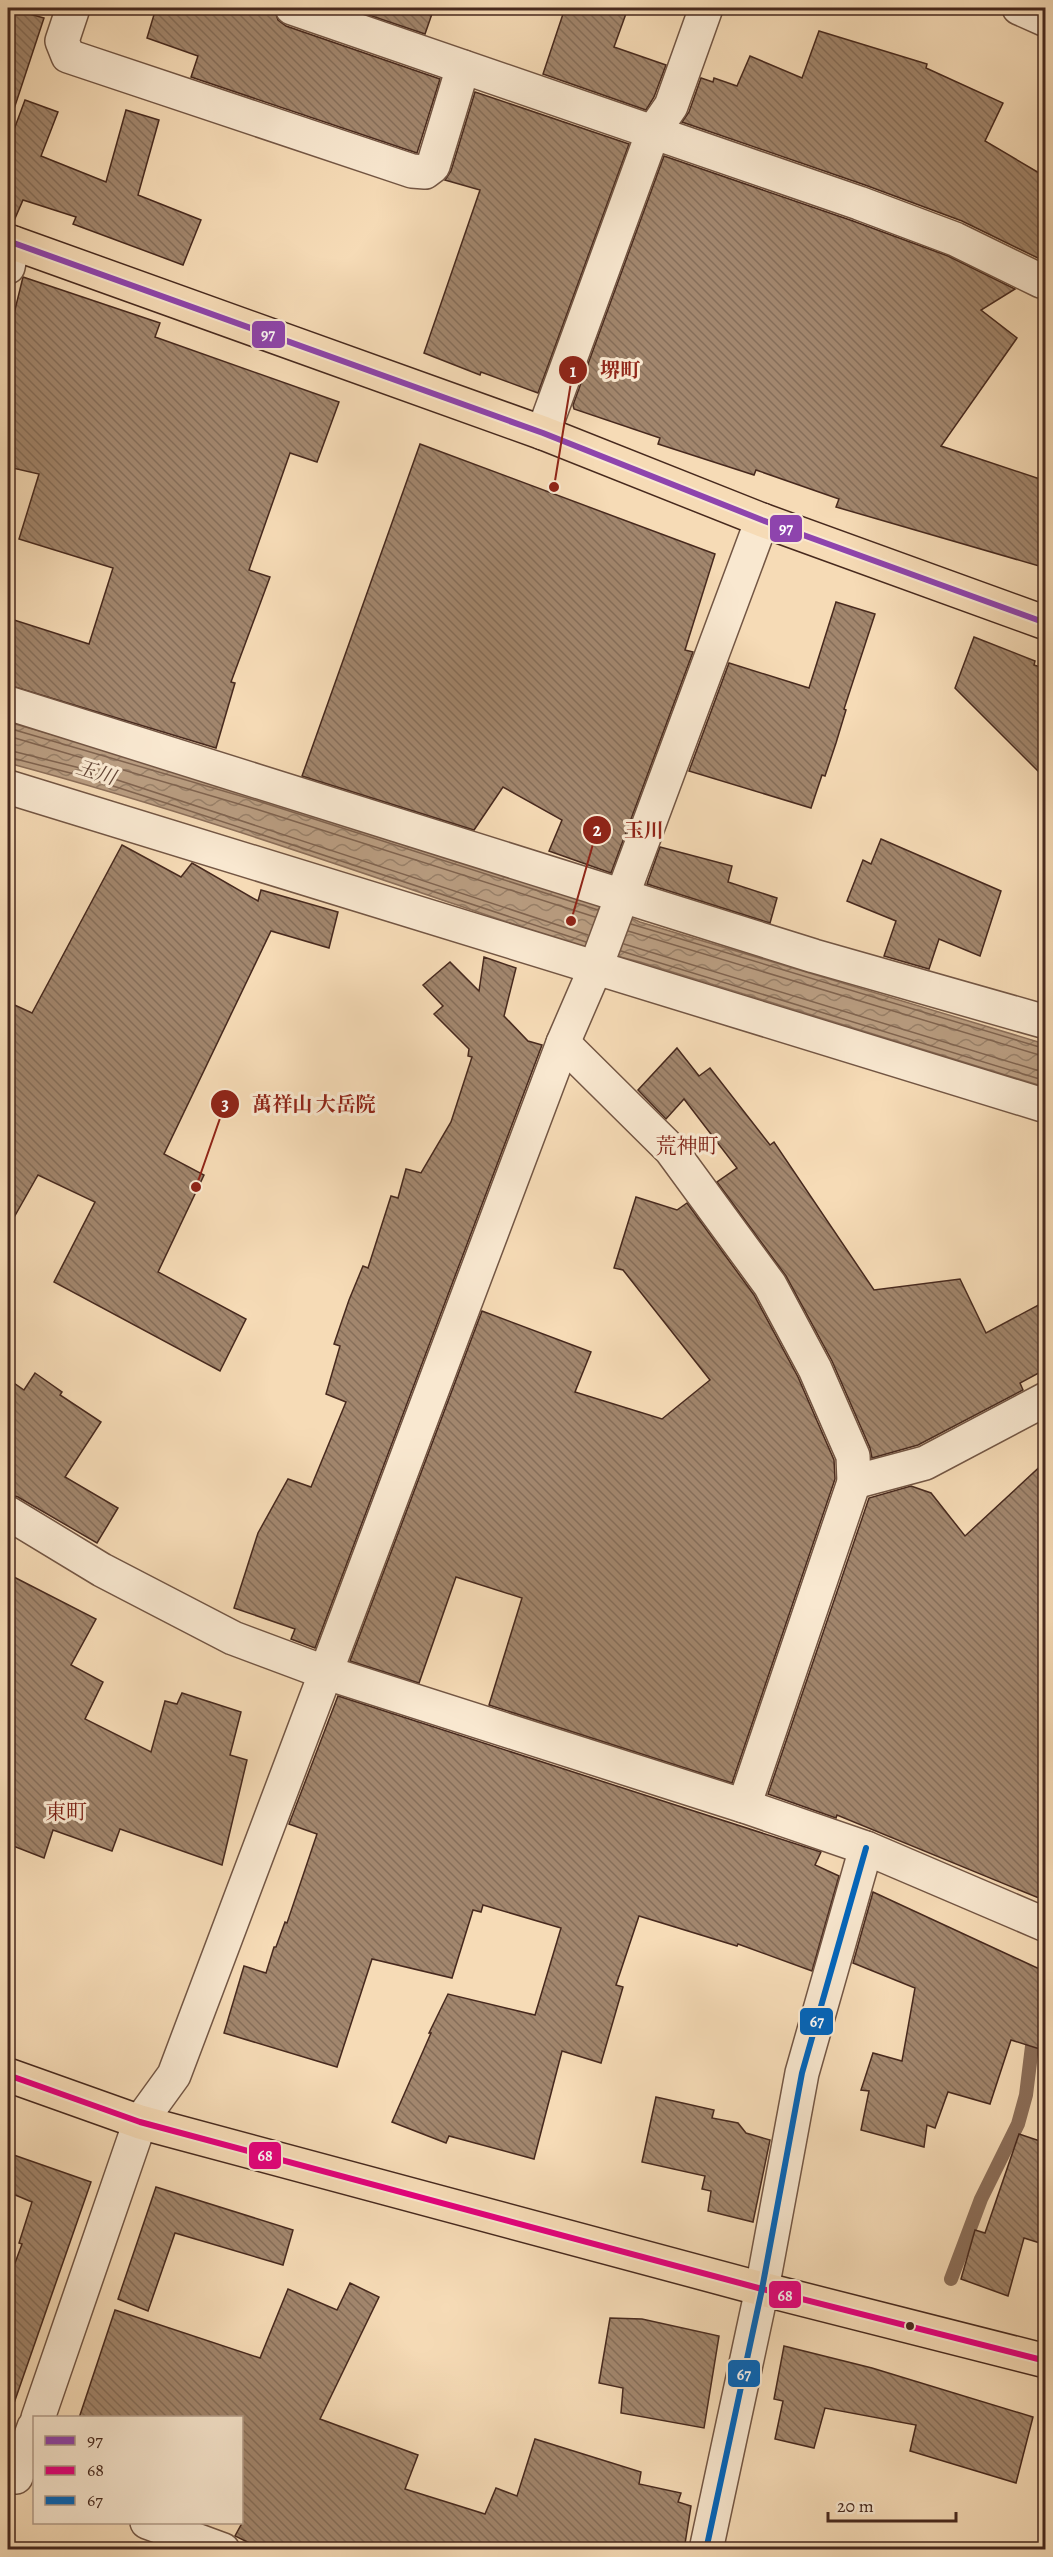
<svg xmlns="http://www.w3.org/2000/svg" width="1053" height="2557" font-family="Alegreya,'Noto Serif JP',serif">
<style>
.water{fill:url(#water-waves);stroke:#8c6f5a;stroke-width:1.5}
.lines{fill:none;stroke-linecap:round;stroke-linejoin:round}
.shore{stroke:#806450;stroke-width:1.5}
.stream{stroke:#8c6f5a;stroke-width:14}
.building{fill:url(#building-back-hatch);stroke:#47291e;stroke-width:1.5}
.minor-casing{stroke:#735644;stroke-width:36}
.major-casing{stroke:#47291e;stroke-width:36}
.minor{stroke:#f9e8d0;stroke-width:33}
.major{stroke:#f6dbb6;stroke-width:33}
.bus-1-casing{stroke:#f9e8d0;stroke-width:10}
.bus-2-casing{stroke:#f9e8d0;stroke-width:10}
.bus-3-casing{stroke:#f9e8d0;stroke-width:10}
.bus-1{stroke:#8e44ad;stroke-width:6}
.bus-2{stroke:#e5007d;stroke-width:6}
.bus-3{stroke:#0065bd;stroke-width:6}
.bus-dot{fill:#47291e;stroke:#f9e8d0;stroke-width:2}
.labels{text-anchor:middle;stroke-width:6;stroke-linejoin:round;paint-order:stroke}
.water-label{font-size:20px;font-style:italic;fill:#644637;stroke:#f9e8d0}
.quarter-label{font-size:21px;fill:#7a1f14;stroke:#f9e8d0}
.leader{fill:none;stroke:#8f2418;stroke-width:2}
.callout-dot{fill:#8f2418;stroke:#f9e8d0;stroke-width:2}
.mark-label{font-size:18px;text-anchor:middle;font-weight:bold;fill:#fff}
.callout-label{font-size:20px;text-anchor:middle;font-weight:bold;fill:#8f2418;stroke:#f9e8d0;stroke-width:6;stroke-linejoin:round;paint-order:stroke}
.line-badge{stroke:#f9e8d0;stroke-width:2}
.badge-label{font-size:16px;text-anchor:middle;font-weight:bold;fill:#fff}
</style>
<defs>
<pattern id="water-waves" width="16" height="10" patternUnits="userSpaceOnUse" patternTransform="scale(1.5)"><rect width="16" height="10" fill="#ba9e82"/><path d="M0 5q4-4 8 0t8 0" fill="none" stroke="#99816a"/></pattern>
<pattern id="building-back-hatch" width="6" height="6" patternUnits="userSpaceOnUse" patternTransform="scale(1.5)"><rect width="6" height="6" fill="#a2866d"/><path d="M-1 5l2 2M0 0l6 6M5-1l2 2" fill="none" stroke="#866e59"/></pattern>
</defs>
<rect width="100%" height="100%" fill="#f6dbb6"/>
<filter id="stains"><feTurbulence type="fractalNoise" baseFrequency=".00333" numOctaves="4"/><feColorMatrix values="0 0 0 0 .2 0 0 0 0 .09 0 0 0 0 .02 0 0 0 .5 -.17"/></filter>
<radialGradient id="worn" r=".72"><stop offset=".6" stop-color="#630" stop-opacity="0"/><stop offset="1" stop-color="#630" stop-opacity=".3"/></radialGradient>
<path class="water" d="M8,722L134,758L602,905L640,922L1045,1044V1087L640,962L584,948C393,884 202,815 8,763Z"/>
<g class="lines">
<g class="shore">
<path d="M8,728L258,801L598,910"/>
<path d="M8,736L256,809L595,917"/>
<path d="M8,750L84,769L588,935"/>
<path d="M8,757L82,776L172,805L586,942"/>
<path d="M631,924L1046,1049"/>
<path d="M628,931L1046,1057"/>
<path d="M624,944L1046,1073"/>
<path d="M621,951L1046,1081"/>
</g>
<path class="stream" d="M951,2279L981,2199L1018,2124L1026,2095L1034,2030"/>
</g>
<g class="building">
<path d="M8,8L44,18L14,109L8,108Z"/>
<path d="M156,8H274L278,20L286,26L440,79L417,153L191,77L198,56L147,38Z"/>
<path d="M348,8H434L425,34Z"/>
<path d="M565,8H628L614,47L666,65L654,97L646,110L543,74Z"/>
<path d="M819,31L927,64L926,68L1003,103L985,141L1046,177V258L1044,261L962,221L865,185L682,122L689,112L701,78L713,82L714,78L737,86L750,56L802,78Z"/>
<path d="M475,92L629,144L538,393L481,372L480,375L424,353L480,190L445,180L451,171Z"/>
<path d="M25,100L58,112L41,156L106,182L126,110L159,120L138,195L201,220L183,265L73,224L76,217L23,200L13,223H8V143H9Z"/>
<path d="M664,156L853,221L948,256L1015,289L981,310L1017,338L941,446L1046,481V568L836,507L839,499L756,470L754,475L658,444L660,438L574,409L573,405Z"/>
<path d="M23,277L160,323L155,337L339,402L317,462L290,453L249,570L270,577L231,682L235,683L216,748L8,685V618L89,644L113,568L19,539L39,474L8,467V338Z"/>
<path d="M420,444L715,554L685,650L693,652L611,873L549,851L562,820L503,787L474,830L302,776Z"/>
<path d="M836,602L875,614L844,709L846,710L836,743L825,776L822,775L811,808L689,771L729,663L809,688Z"/>
<path d="M974,637L1035,661L1034,665L1046,669V779L955,688Z"/>
<path d="M881,839L1001,891L980,956L939,939L929,969L884,956L896,921L847,901L863,860L871,864Z"/>
<path d="M122,845L181,877L192,863L258,901L261,890L338,912L329,948L271,931L164,1154L204,1175L158,1272L246,1319L220,1371L54,1282L95,1202L38,1175L8,1228V1002L32,1013Z"/>
<path d="M660,847L732,866L728,882L777,898L770,923L647,884Z"/>
<path d="M484,957L516,968L504,1016L528,1041L542,1045L315,1648L291,1639L295,1629L234,1608L258,1533L288,1479L311,1487L346,1402L326,1394L340,1346L334,1344L349,1300L363,1266L368,1268L391,1196L398,1198L406,1169L421,1173L451,1122L472,1057L468,1056L469,1049L434,1014L443,1006L423,985L450,962L479,991Z"/>
<path d="M677,1048L699,1076L710,1068L770,1145L774,1142L874,1290L960,1279L986,1333L1046,1301V1369L1020,1383L1023,1390L918,1445L872,1458L870,1448L832,1361L786,1276L717,1182L737,1168L684,1099L666,1119L638,1090Z"/>
<path d="M636,1197L677,1210L687,1203L754,1295L798,1377L834,1460L835,1479L732,1783L489,1705L522,1598L456,1577L419,1683L350,1661L482,1311L591,1352L575,1392L662,1419L710,1380L623,1270L614,1268Z"/>
<path d="M35,1373L62,1392L60,1395L101,1422L65,1477L118,1508L97,1543L18,1497L8,1494V1379L24,1390Z"/>
<path d="M1046,1461V1901L837,1815L836,1818L768,1794L869,1498L911,1486L931,1493L965,1536Z"/>
<path d="M8,1574L96,1619L71,1665L103,1682L85,1719L151,1752L165,1701L177,1704L182,1693L241,1712L230,1755L247,1760L222,1865L120,1829L112,1851L53,1830L44,1858L8,1844Z"/>
<path d="M338,1696L821,1852L815,1865L839,1876L812,1971L738,1944L737,1946L639,1916L616,1985L623,1987L601,2063L562,2051L534,2159L449,2136L446,2143L392,2122L431,2033H429L448,1994L535,2015L561,1928L483,1905L481,1912L473,1910L452,1978L372,1959L337,2067L224,2033L244,1966L266,1973L274,1947H276L285,1922L287,1923L317,1834L289,1824Z"/>
<path d="M873,1892L1046,1972V2051L1011,2040L990,2104L948,2092L935,2128L927,2125L924,2147L861,2130L869,2091L861,2090L873,2053L902,2061L915,1988L853,1963Z"/>
<path d="M656,2097L714,2110L712,2118L738,2123L746,2133L770,2140L753,2222L708,2211L711,2191L702,2189L705,2176L642,2162Z"/>
<path d="M1019,2134L1046,2143V2245L1024,2238L1008,2296L961,2279L975,2230L985,2233Z"/>
<path d="M8,2153L91,2182L13,2406H8V2282L22,2244L19,2243L32,2202L8,2192Z"/>
<path d="M156,2187L293,2230L283,2265L175,2233L148,2311L118,2299Z"/>
<path d="M350,2283L379,2297L320,2419L418,2455L405,2489L485,2514L496,2488L517,2496L535,2439L641,2472L639,2484L681,2493L678,2502L691,2506L684,2550H264L235,2536L242,2523V2418H79L115,2310L260,2358L288,2289L337,2310Z"/>
<path d="M610,2318L642,2319L719,2336L704,2428L621,2413L623,2388L599,2383Z"/>
<path d="M784,2346L872,2368L1033,2417L1016,2483L910,2451L916,2425L825,2408L814,2448L775,2439L783,2401L774,2399Z"/>
</g>
<g class="lines">
<defs>
<g id="minor">
<path d="M73,8L62,41L68,56L412,171L425,172L433,166L463,67"/>
<path d="M292,8L859,203L955,239L1041,281"/>
<path d="M1019,8L1046,20"/>
<path d="M8,267L13,243"/>
<path d="M543,433L653,132L671,106L706,8"/>
<path d="M8,703L814,956L1046,1022"/>
<path d="M8,787L1046,1106"/>
<path d="M563,1043L671,1150L770,1285L815,1369L853,1456L854,1482L744,1806"/>
<path d="M854,1482L925,1463L1046,1399"/>
<path d="M8,1513L102,1570L233,1638L324,1672L744,1806L866,1848L1046,1925"/>
<path d="M38,2418L140,2122L174,2075L563,1043L595,969L762,520"/>
<path d="M16,2477L34,2427"/>
<path d="M147,2522L223,2550"/>
<path d="M706,2550L762,2289L802,2073L866,1848"/>
</g>
<g id="major">
<path d="M8,241L543,433L762,520L1046,623"/>
<path d="M8,2075L140,2122L762,2289L1046,2361"/>
</g>
</defs>
<use href="#minor" class="minor-casing"/>
<use href="#major" class="major-casing"/>
<use href="#minor" class="minor"/>
<use href="#major" class="major"/>
<defs>
<path id="bus-1" d="M8,241L543,433L762,520L1046,623"/>
<path id="bus-2" d="M8,2075L140,2122L762,2289L1046,2361"/>
<path id="bus-3" d="M706,2550L762,2289L802,2073L866,1848"/>
</defs>
<use href="#bus-1" class="bus-1-casing"/>
<use href="#bus-2" class="bus-2-casing"/>
<use href="#bus-3" class="bus-3-casing"/>
<use href="#bus-1" class="bus-1"/>
<use href="#bus-2" class="bus-2"/>
<use href="#bus-3" class="bus-3"/>
</g>
<circle class="bus-dot" cx="910" cy="2326" r="5"/>
<g class="labels">
<g class="water-label">
<text transform="translate(96 772) rotate(17)" y="7">玉川</text>
</g>
<g class="quarter-label">
<text x="687" y="1153">荒神町</text>
<text x="66" y="1819">東町</text>
</g>
</g>
<path class="leader" d="M554 487L573 370M571 921L597 830M196 1187L225 1104"/>
<g class="callout-dot">
<circle cx="554" cy="487" r="6"/>
<circle cx="571" cy="921" r="6"/>
<circle cx="196" cy="1187" r="6"/>
<circle cx="573" cy="370" r="15"/>
<circle cx="597" cy="830" r="15"/>
<circle cx="225" cy="1104" r="15"/>
</g>
<g class="mark-label">
<text x="573" y="377">1</text>
<text x="597" y="836">2</text>
<text x="225" y="1110">3</text>
</g>
<g class="callout-label">
<text x="620" y="377">堺町</text>
<text x="644" y="837">玉川</text>
<text x="314" y="1111">萬祥山 大岳院</text>
</g>
<g class="line-badge">
<rect x="251" y="320" width="35" height="29" rx="6" fill="#8e44ad"/>
<rect x="769" y="514" width="34" height="29" rx="6" fill="#8e44ad"/>
<rect x="799" y="2007" width="35" height="29" rx="6" fill="#0065bd"/>
<rect x="248" y="2141" width="34" height="29" rx="6" fill="#e5007d"/>
<rect x="768" y="2280" width="34" height="29" rx="6" fill="#e5007d"/>
<rect x="727" y="2359" width="34" height="29" rx="6" fill="#0065bd"/>
</g>
<g class="badge-label">
<text x="268" y="340">97</text>
<text x="786" y="534">97</text>
<text x="817" y="2027">67</text>
<text x="265" y="2161">68</text>
<text x="785" y="2301">68</text>
<text x="744" y="2380">67</text>
</g>
<rect width="1053" height="2557" fill="none" stroke="#f6dbb6" stroke-width="30"/>
<rect x="9" y="9" width="1035" height="2539" fill="none" stroke="#47291e" stroke-width="3"/>
<rect x="15" y="15" width="1023" height="2527" fill="none" stroke="#47291e" stroke-width="1.5"/>
<rect x="33" y="2416" width="210" height="108" fill="#f9e8d0" stroke="#b29c89" stroke-width="1.5"/>
<rect x="45" y="2436" width="30" height="9" fill="#8e44ad" stroke="#b29c89" stroke-width="1.5"/>
<text x="87" y="2446" font-size="18" fill="#47291e">97</text>
<rect x="45" y="2466" width="30" height="9" fill="#e5007d" stroke="#b29c89" stroke-width="1.5"/>
<text x="87" y="2476" font-size="18" fill="#47291e">68</text>
<rect x="45" y="2496" width="30" height="9" fill="#0065bd" stroke="#b29c89" stroke-width="1.5"/>
<text x="87" y="2506" font-size="18" fill="#47291e">67</text>
<path d="M828 2512v9h128v-9" fill="none" stroke="#47291e" stroke-width="3"/>
<text x="837" y="2512" font-size="18" fill="#47291e" stroke="#f9e8d0" stroke-width="4.5" paint-order="stroke">20 m</text>
<rect width="100%" height="100%" filter="url(#stains)"/>
<rect width="100%" height="100%" fill="url(#worn)"/>
</svg>
